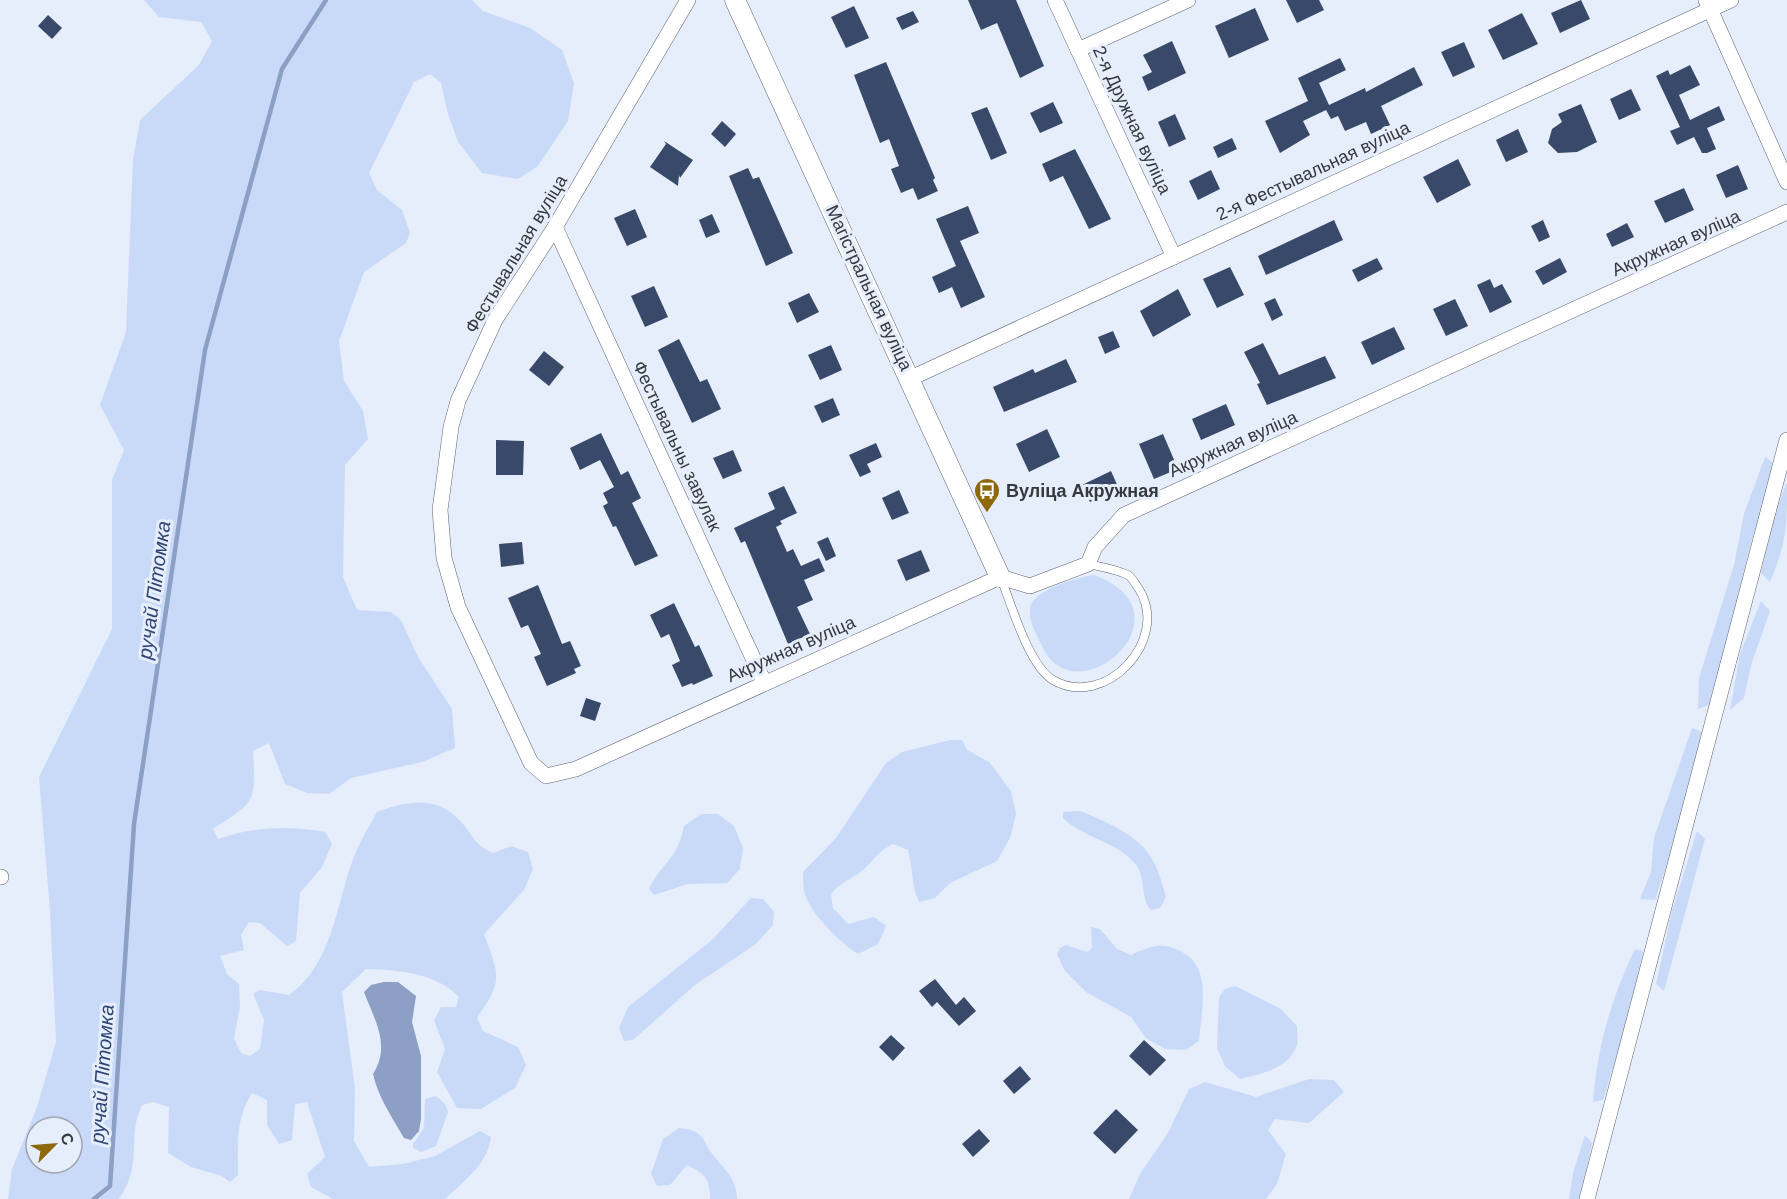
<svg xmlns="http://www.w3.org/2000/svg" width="1787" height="1199" font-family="Helvetica,sans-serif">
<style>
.green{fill:#c9daf9;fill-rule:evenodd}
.water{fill:#8c9fc4}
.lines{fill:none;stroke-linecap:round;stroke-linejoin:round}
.stream{stroke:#8c9fc4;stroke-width:4.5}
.building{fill:#394969}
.service-casing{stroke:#5d636e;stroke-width:9}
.minor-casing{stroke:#5d636e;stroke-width:16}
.tertiary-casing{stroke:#5d636e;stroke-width:21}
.service{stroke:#fff;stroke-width:8}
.minor{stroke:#fff;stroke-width:15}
.tertiary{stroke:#fff;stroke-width:20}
.labels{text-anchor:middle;stroke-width:6;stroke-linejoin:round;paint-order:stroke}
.street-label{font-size:18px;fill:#35383d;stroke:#e6edfb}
.poi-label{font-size:18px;font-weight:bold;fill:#35383d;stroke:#e6edfb;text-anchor:start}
.water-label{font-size:20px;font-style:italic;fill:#2e4576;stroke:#e6edfb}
</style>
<rect width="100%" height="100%" fill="#e6edfb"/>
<g class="green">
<path d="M144,0H472L483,11L530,28L562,50L574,83L568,121L538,166L518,179L482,173L458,142L447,111L441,83L430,74L414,82L369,173L377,190L402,210L410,233L406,243L364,272L339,341L344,381L363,411L368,439L345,465L343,577L357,610L391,612L401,620L418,657L452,709L455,748L422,762L351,778L329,794L307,793L285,784L269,743L253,751C256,803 256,801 213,829L218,839C254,827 286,825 325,832L332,844L322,867L300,893L296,941L287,946L260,923L249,922L241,935L244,950L220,956L227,974L239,984L240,1007L234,1038L241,1053L250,1056L260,1049L264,1020L253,994L259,990L289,995C331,966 336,907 352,862C358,845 368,828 377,812C407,801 436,795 460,821C474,835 473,845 493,853L511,846L528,852L533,869L524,890L484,934C499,976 504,979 477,1018L483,1031L518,1047L526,1065L515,1088L481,1109L457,1108L437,1072L445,1049L434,1020L441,1007H456L459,997C435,972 397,970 366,969L342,992L355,1089L354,1141L369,1167L403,1164L435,1156L480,1131L491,1137C488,1164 464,1181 445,1199H333L311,1187L307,1174L325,1157L307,1102L295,1104L292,1140L279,1144L267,1125V1100L252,1093C235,1119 238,1146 238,1175L230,1182L222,1176L191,1167L168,1153L169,1107L153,1102L142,1105C126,1137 144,1163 119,1199H8L12,1169L37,1107L56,1042L50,911L39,777L112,629V480L124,450L100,405L126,332L133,160L140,120L199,65L212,41L201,22L159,17ZM36,1127H72V1163H36Z"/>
<path d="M1765,457L1775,464L1749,550L1712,704L1698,709L1699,678L1734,565L1744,514Z"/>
<path d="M1787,482C1787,526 1787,542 1770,582L1761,573L1773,518Z"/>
<path d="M1094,575C1197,613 1076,720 1042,646C1036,634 1028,620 1030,607C1034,590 1078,577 1094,575Z"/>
<path d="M1761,601L1770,611L1751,665L1744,698L1730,710L1740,654Z"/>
<path d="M1692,728L1702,732L1672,848L1655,900L1640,899L1651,872L1654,838Z"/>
<path d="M950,740H962L967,750L989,762L1011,791L1016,814L1010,838L997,861L950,883L935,898L919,902C911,884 913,869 908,850L893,844C876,853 877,857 865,868C853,880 842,880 831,894L833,908L848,924L874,917L886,926L878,944L858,954C842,945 807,910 804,891C803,885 803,878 803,872L836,838L886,763L902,752Z"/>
<path d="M1080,811C1103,820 1138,835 1151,857C1159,870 1162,884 1166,897L1160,908L1151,910C1140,898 1146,880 1137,866C1118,841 1084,839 1063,818V812Z"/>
<path d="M701,814H718L734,826L743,848L740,869L727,883L688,884L654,895L649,889C662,862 678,859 684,826Z"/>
<path d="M1697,831L1705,839L1664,991L1656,984L1672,911Z"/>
<path d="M751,898L763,899L774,912L773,925L756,944L695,985L633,1040L624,1041L619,1028L628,1007L712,940Z"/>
<path d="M1091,927L1100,929L1117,949L1131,955C1151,946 1162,941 1182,952C1213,968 1201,1011 1199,1041L1186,1050L1165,1049L1146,1038L1131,1017L1086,992L1065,971L1057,954L1060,948L1066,945L1087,952L1092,948Z"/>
<path d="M1635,949L1643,951L1631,1009L1603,1100L1593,1102C1597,1049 1611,998 1635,949Z"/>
<path d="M1235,986L1281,1009L1297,1026C1297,1032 1298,1040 1297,1045C1290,1068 1259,1075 1240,1079L1225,1066L1217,1048L1219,997L1225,989Z"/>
<path d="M1309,1079L1334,1080L1344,1092L1309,1123L1275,1119L1268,1130L1286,1154L1277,1184L1266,1199H1129L1140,1174L1168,1133L1189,1089L1205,1082L1256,1097Z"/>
<path d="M436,1096L445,1104L448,1112L436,1146L421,1152L413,1148V1144L424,1128L425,1099Z"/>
<path d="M679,1128C685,1129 692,1129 697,1133C705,1138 705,1144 710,1151C722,1168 737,1177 737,1199H710C710,1179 705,1173 687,1165L670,1185L657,1186L651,1174L663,1139Z"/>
<path d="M1585,1135L1592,1143L1581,1199H1569L1573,1173Z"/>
</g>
<path class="water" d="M384,982H398L416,996L412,1022L421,1056V1119L419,1131L411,1140L404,1138C392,1117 378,1097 373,1074C391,1045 375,1021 364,992L371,985Z"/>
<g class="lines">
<path class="stream" d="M94,1199L110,1186L134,824L205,350L282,69L326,0"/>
</g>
<g class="building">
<path d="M968,0H1016L1044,66L1020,78L997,23L981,30Z"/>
<path d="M1286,0H1319L1324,10L1297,23Z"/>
<path d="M1581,0L1590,19L1560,33L1551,13Z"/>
<path d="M854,6L869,38L846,48L831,17Z"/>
<path d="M1255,8L1269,40L1229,58L1215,26Z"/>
<path d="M913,11L919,22L902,30L896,18Z"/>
<path d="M1522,13L1538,44L1503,60L1488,30Z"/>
<path d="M48,15L62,28L52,39L38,26Z"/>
<path d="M1172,41L1186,73L1148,91L1142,77L1152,72L1143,55Z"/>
<path d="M1464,42L1475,67L1453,77L1441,52Z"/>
<path d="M1340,58L1346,70L1319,83L1329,105L1365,88L1366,92L1414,67L1423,85L1381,106L1390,125L1371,134L1366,122L1345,131L1338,116L1331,119L1326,110L1303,121L1310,135L1280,153L1265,121L1308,101L1298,78Z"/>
<path d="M886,62L935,178L933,180L938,191L918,200L913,188L901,193L891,169L899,166L889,139L880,143L854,75Z"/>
<path d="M1690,65L1700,85L1679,95L1690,120L1719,106L1725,120L1707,128L1716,149L1707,153H1702L1694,137L1677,145L1670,131L1680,127L1656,76L1668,70L1670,75Z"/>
<path d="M1631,89L1641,110L1619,120L1610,99Z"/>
<path d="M1053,102L1063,123L1040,133L1030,113Z"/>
<path d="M1581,104L1597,142L1577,152L1558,153L1548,143L1552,129L1562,122L1558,114Z"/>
<path d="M987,107L1007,153L991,160L971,113Z"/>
<path d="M1175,114L1186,139L1169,147L1158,122Z"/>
<path d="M722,121L736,134L725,147L711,134Z"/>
<path d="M1518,129L1528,152L1506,162L1496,140Z"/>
<path d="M1232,138L1237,149L1218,158L1213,147Z"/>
<path d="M664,141L693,160L680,178L679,175L678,186L650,167L666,144Z"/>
<path d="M1075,149L1111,219L1089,229L1063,176L1050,182L1042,164Z"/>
<path d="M1458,159L1471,185L1437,203L1423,177Z"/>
<path d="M1738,165L1748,189L1726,198L1716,175Z"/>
<path d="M748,168L753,179L759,177L793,253L766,266L729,176Z"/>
<path d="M1211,170L1220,189L1198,200L1189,181Z"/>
<path d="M1684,188L1694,210L1665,223L1654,201Z"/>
<path d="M968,206L979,233L960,241L985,297L961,308L952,287L939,293L932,277L956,266L936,219Z"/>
<path d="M635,209L647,237L627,246L614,218Z"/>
<path d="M712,214L720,232L706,238L699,220Z"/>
<path d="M1334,220L1343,240L1266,275L1258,256Z"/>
<path d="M1543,220L1550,237L1539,242L1531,226Z"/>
<path d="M1627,223L1634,237L1612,247L1606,234Z"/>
<path d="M1377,258L1383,269L1358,282L1352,270Z"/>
<path d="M1560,258L1567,272L1543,285L1535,271Z"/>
<path d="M1230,267L1244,295L1217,308L1203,279Z"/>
<path d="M1490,279L1494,288L1502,284L1512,302L1490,313L1477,285Z"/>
<path d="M654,286L668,317L645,327L631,296Z"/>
<path d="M1178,289L1191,315L1153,337L1140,311Z"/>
<path d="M809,293L819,312L797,323L788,303Z"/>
<path d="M1275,298L1283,315L1272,321L1264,303Z"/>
<path d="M1455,299L1468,326L1446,336L1433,309Z"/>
<path d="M1394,327L1405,349L1372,365L1361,342Z"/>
<path d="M1113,331L1120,347L1105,354L1098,337Z"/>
<path d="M679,339L700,382L707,379L721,409L692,423L658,350Z"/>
<path d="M1263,343L1279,375L1325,356L1336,378L1267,405L1257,384L1260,383L1244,352Z"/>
<path d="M831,345L842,370L820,380L808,355Z"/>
<path d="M544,351L564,367L549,386L529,370Z"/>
<path d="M1066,359L1077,382L1004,412L993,387L1033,369L1035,373Z"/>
<path d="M833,398L840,415L822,423L814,406Z"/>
<path d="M1226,404L1235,425L1201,440L1192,419Z"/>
<path d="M1047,429L1060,457L1029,472L1016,444Z"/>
<path d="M601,433L621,475L628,471L641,498L632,503L658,556L635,566L616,526L613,527L603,506L608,503L603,493L614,487L600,460L580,470L570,448Z"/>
<path d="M1163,434L1178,469L1154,479L1139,444Z"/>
<path d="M496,440L524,441L523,475H496Z"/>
<path d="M876,443L882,457L867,464L871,472L860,477L849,455Z"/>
<path d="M733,450L742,471L723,479L713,458Z"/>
<path d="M1111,471L1119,489L1090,502L1082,485Z"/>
<path d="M784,486L797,513L780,521L782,524L776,527L787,552L793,549L801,566L819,558L825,571L804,580L813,600L797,607L810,634L788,644L745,541L741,543L734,528L775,509L768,493Z"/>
<path d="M899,490L909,513L892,520L882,498Z"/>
<path d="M828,537L836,556L826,561L817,542Z"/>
<path d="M522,542L524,564L501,567L499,544Z"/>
<path d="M921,550L930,571L906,581L897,560Z"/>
<path d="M538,585L562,644L570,641L581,666L574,669L576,673L547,686L534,657L541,654L528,625L521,628L508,598Z"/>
<path d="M674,603L695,647L699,645L713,676L693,685L692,683L682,687L672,665L680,661L669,634L661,638L650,615Z"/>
<path d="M586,698L601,703L595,721L580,716Z"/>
<path d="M935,979L956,1005L964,997L976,1011L959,1026L937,1002L932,1007L919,991Z"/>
<path d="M891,1035L905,1048L893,1061L879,1047Z"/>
<path d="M1144,1040L1166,1060L1150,1076L1129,1056Z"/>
<path d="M1020,1066L1031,1079L1014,1094L1003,1081Z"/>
<path d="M1116,1109L1138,1130L1115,1154L1093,1133Z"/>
<path d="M979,1129L990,1141L973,1157L962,1144Z"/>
</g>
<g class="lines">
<defs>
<path id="service" d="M1001,578C1011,604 1029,666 1053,680C1104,710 1171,641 1139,589C1135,584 1133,578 1128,575C1115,569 1101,567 1088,564"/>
<g id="minor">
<path d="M688,0L555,227L495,320L458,401L451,427L440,510L444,558L458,607L531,763L546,776L576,769L1000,577L1030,586L1088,564L1095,547L1124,515L1787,212"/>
<path d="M1055,0L1174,257"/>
<path d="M1706,0L1787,182"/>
<path d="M1078,50L1188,0"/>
<path d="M555,227L764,682"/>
<path d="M911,378L1731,0"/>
<path d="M0,877H1"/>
<path d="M1587,1199L1787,440"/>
</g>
<path id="tertiary" d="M735,0L1000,577"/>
</defs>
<use href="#service" class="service-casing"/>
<use href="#minor" class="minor-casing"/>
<use href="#tertiary" class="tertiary-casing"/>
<use href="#service" class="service"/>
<use href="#minor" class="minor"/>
<use href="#tertiary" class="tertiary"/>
</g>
<defs>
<symbol id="bus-pin" viewBox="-11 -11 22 30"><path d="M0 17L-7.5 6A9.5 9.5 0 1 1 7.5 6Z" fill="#8d690b" stroke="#e6edfb"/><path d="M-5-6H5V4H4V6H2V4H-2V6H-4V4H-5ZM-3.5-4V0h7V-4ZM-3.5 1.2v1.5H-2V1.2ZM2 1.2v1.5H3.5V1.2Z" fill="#fff"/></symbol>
</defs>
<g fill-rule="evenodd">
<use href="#bus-pin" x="972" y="476" width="30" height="40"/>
</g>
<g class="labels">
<g class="street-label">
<text transform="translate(1132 120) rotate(65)" y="6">2-я Дружная вуліца</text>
<text transform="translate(1313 171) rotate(-25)" y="6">2-я Фестывальная вуліца</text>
<text transform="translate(1676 243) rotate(-24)" y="6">Акружная вуліца</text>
<text transform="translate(516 254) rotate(-59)" y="6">Фестывальная вуліца</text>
<text transform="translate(869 288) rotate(65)" y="6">Магістральная вуліца</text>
<text transform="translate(1233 444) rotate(-24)" y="6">Акружная вуліца</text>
<text transform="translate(677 446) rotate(65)" y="6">Фестывальны завулак</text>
<text transform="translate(791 649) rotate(-24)" y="6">Акружная вуліца</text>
</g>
<g class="poi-label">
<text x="1006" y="497">Вуліца Акружная</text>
</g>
<g class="water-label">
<text transform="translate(154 590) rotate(-82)" y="7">ручай Пітомка</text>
<text transform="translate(102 1074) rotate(-86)" y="7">ручай Пітомка</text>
</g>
</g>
<g transform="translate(54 1145) rotate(65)"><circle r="28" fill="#e6edfb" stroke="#9fa5af" stroke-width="1.5"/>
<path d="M0-4.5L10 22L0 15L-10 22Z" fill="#8d690b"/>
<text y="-9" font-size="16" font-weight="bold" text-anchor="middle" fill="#35383d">С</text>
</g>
</svg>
